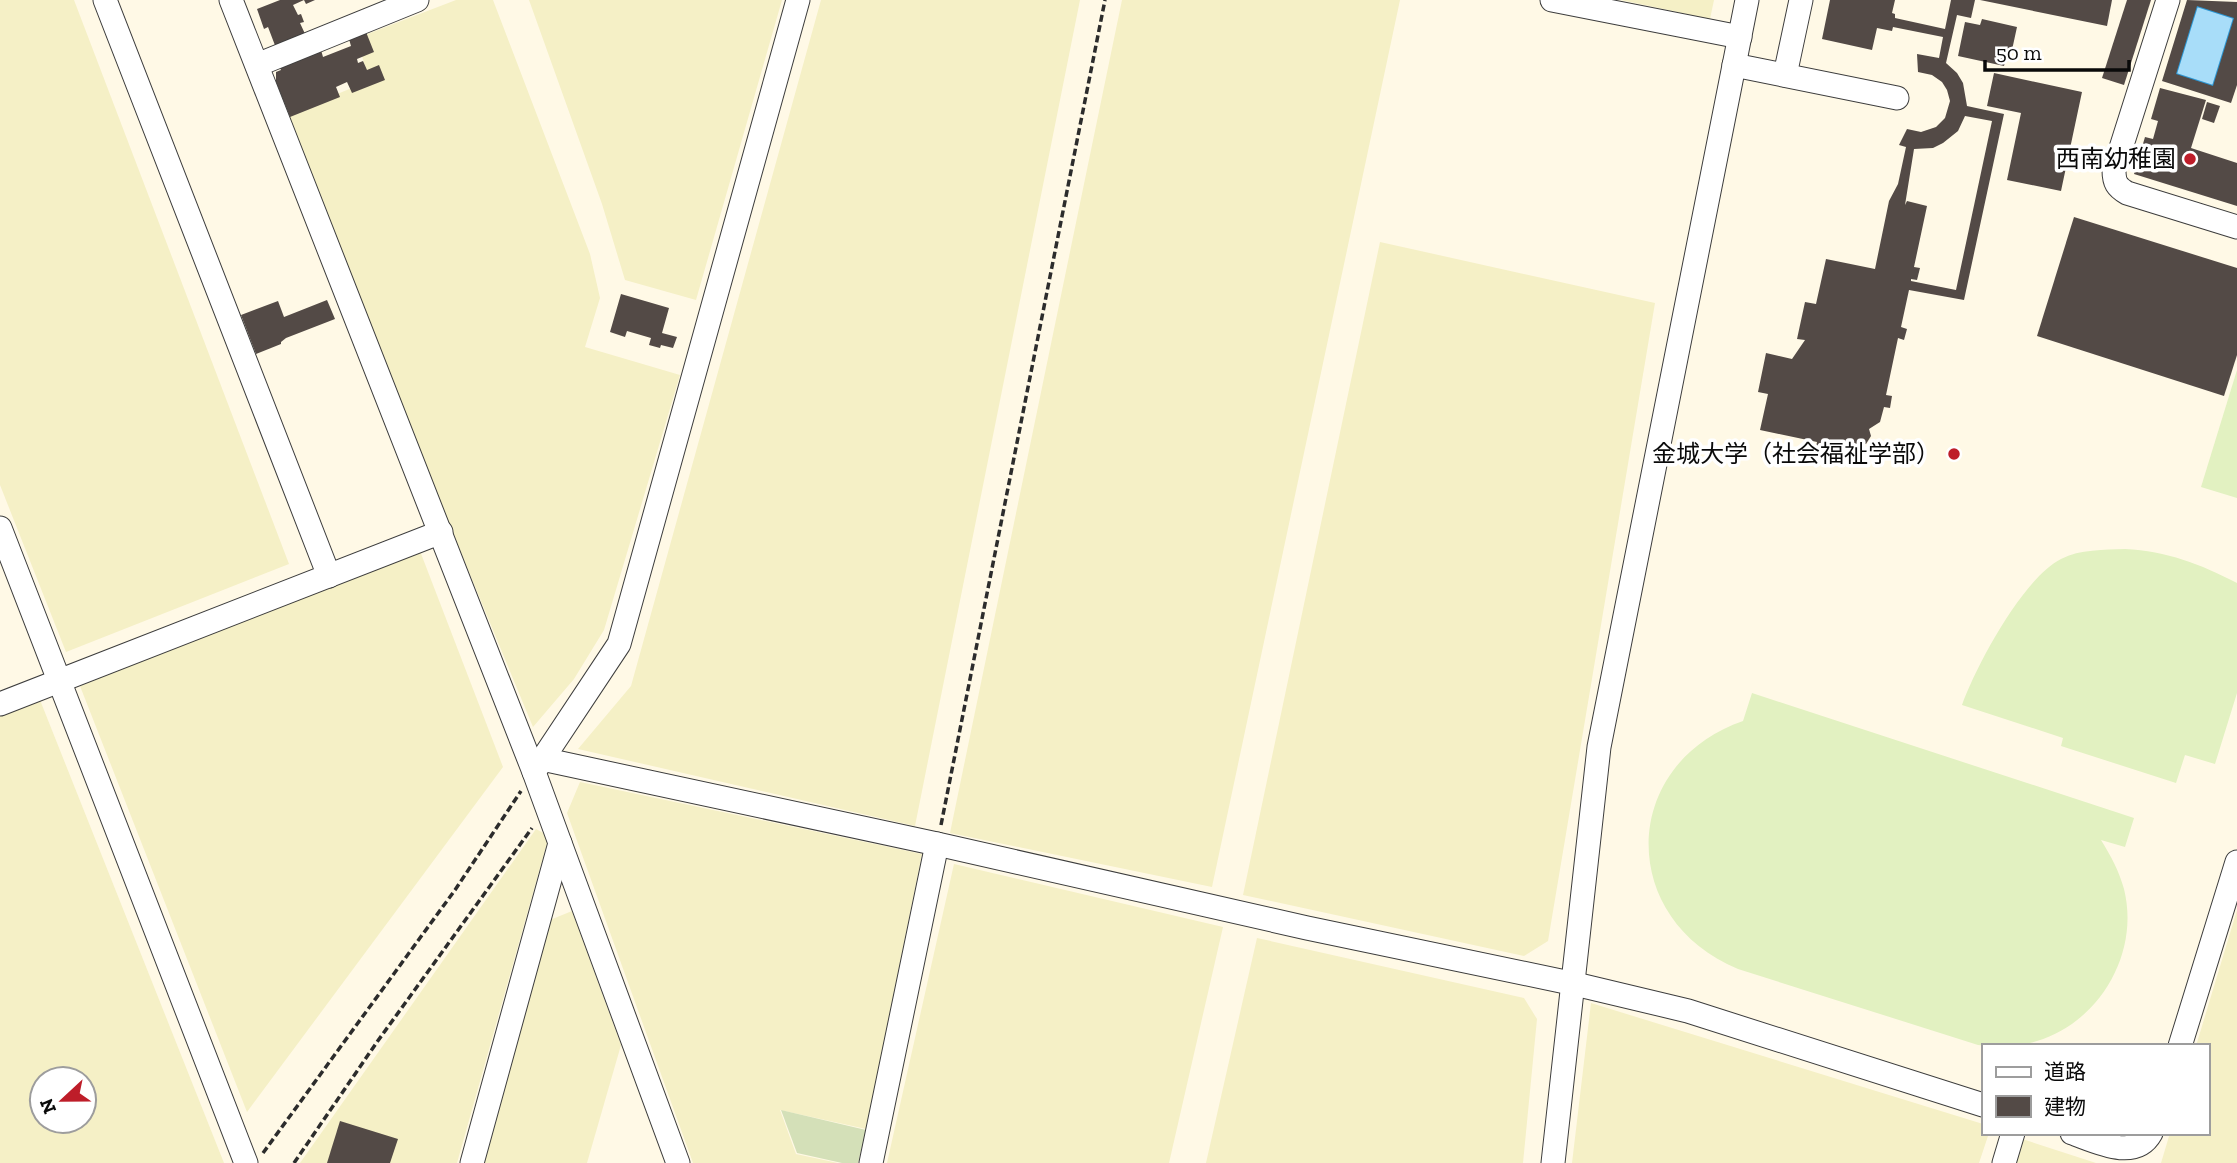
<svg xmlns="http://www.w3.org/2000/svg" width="2237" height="1163" font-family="'Zilla Slab','Noto Sans JP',serif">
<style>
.farmland{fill:#f5f0c6;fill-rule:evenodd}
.cemetery{fill:#d4e0b8}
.pitch{fill:#e2f1c1}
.water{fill:#a8ddf9;stroke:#2c96d3;stroke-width:2}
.building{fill:#534a46;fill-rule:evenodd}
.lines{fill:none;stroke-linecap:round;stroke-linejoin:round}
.minor-casing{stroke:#3d3d3d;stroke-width:25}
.path{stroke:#2c2c2c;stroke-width:3.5;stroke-dasharray:7 3.5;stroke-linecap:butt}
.minor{stroke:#fff;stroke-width:23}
.poi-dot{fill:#be1d29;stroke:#fff;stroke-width:2.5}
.labels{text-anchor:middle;stroke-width:7;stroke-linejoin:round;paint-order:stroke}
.poi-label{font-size:24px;fill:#0a0a0a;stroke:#fff;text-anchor:end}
</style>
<rect width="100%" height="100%" fill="#fff9e6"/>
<g class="farmland">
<path d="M0,0H74L289,564L66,652L0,485Z"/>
<path d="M456,0H493L590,254L600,298L585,347L680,375L604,630L574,679L533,727L281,117L369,81L357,38Z"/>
<path d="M529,0H782L696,300L625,280L602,204Z"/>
<path d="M821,0H1080L915,826L578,749L631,686Z"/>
<path d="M1122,0H1400L1212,887L950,833Z"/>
<path d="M1621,0H1714L1710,19Z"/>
<path d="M1380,242L1655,303L1548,941L1524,956L1243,895Z"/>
<path d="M420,551L503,767L247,1112L80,686Z"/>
<path d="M40,700L224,1163H0V716ZM42,1079H84V1121H42Z"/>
<path d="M580,782L922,854L866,1129L780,1110L796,1154L838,1163H693L567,813Z"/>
<path d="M536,829L549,836L457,1163H300Z"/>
<path d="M954,864L1223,927L1169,1163H887Z"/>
<path d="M2237,910V1163H2161L2170,1133H2207V1046H2196Z"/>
<path d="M572,911L621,1045L587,1163H481L550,920Z"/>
<path d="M1257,938L1524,998L1537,1019L1523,1163H1206Z"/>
<path d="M1591,1003L1983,1124V1133H1989L1979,1163H1572Z"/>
<path d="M2019,1138L2096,1163H2012Z"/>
</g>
<path class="cemetery" d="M781,1110L866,1130L858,1163H842L797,1153Z"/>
<g class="pitch">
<path d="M2237,370V498L2201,487Z"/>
<path d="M2125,549C2167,551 2200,564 2237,583V693L2215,764L2185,755L2176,783L2061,746L2063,738L1962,705C1976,666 2023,578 2061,559C2080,549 2104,550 2125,549Z"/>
<path d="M1752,693L2134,818L2125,847L2101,840C2111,856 2119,871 2124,889C2140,953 2100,1022 2037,1041C2018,1047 1997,1047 1978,1045L1738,969C1617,919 1619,764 1743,721Z"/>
</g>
<path class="water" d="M2197,6L2234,18L2213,86L2176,74Z"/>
<g class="building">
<path d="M280,0H315L306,4L304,0L293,5L298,15L301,14L304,22L300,23L306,36L276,48L268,27L264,29L257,9Z"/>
<path d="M1830,0H1895L1892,13L1895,14V18L1945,29L1951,0H1975L1971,18L1957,15L1946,63L1957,73L1963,83L1967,106L2004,114L1964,300L1909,290L1901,327L1907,329L1904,340L1898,338L1886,395L1892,396L1890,408L1884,407L1880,422L1869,429L1871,436L1866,444L1857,445L1851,440L1840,447L1829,445L1828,450L1816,447L1817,442L1760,430L1768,394L1758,392L1766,353L1792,359L1805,340L1797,339L1805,302L1816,304L1826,259L1875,269L1889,201L1898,184L1906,147L1899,145L1907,129L1921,132L1936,127L1945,118L1950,101L1947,90L1942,82L1932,75L1918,72L1917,54L1939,58L1943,37L1893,27L1892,31L1877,28L1872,50L1822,39ZM1965,116L1992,121L1956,290L1911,281V279L1917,280L1920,268L1914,267L1927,206L1907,201L1905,205L1914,149L1933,148L1943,143L1958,131Z"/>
<path d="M1980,0H2112L2107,26Z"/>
<path d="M2127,0H2151L2124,85L2102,78Z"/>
<path d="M2187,0L2237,2V85L2231,103L2162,81ZM2197,6L2234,18L2213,86L2176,74Z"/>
<path d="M1982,19L2017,27L2012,50L2008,49L2004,66L1958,56L1965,22L1980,25Z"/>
<path d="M366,32L374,52L357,59L358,63L363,61L367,70L379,65L385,80L352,93L347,82L336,87L340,97L290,117L276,82V72L281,70L279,66L321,50L323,57L351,46L349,39Z"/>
<path d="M1994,73L2082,92L2061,191L2007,180L2021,113L1987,106Z"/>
<path d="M2160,88L2206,100L2191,148L2237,163V206L2134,174L2145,137L2153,139L2158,121L2151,119Z"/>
<path d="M2207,102L2220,106L2214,123L2202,119Z"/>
<path d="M2074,217L2237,268V355L2224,396L2037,336Z"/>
<path d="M621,294L669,308L662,333L677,337L673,348L661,345L660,348L649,345L651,338L627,331L625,337L610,332Z"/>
<path d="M327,300L335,319L286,338L281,342V344L256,354L241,315L278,301L284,317Z"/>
<path d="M340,1121L398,1139L390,1163H327Z"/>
</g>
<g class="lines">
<defs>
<g id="minor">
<path d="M105,0L329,576"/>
<path d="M231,0L534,772"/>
<path d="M1552,0L1740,37"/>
<path d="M2168,0L2114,170C2114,183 2117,187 2127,193L2237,227"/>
<path d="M257,65L417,0"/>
<path d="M1734,65L1897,98"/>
<path d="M1785,75L1801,0"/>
<path d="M0,528L246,1163"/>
<path d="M0,704L441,532"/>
<path d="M542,759L937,844L1307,928L1575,984L1688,1011L1983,1105"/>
<path d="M560,843L678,1163"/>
<path d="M2180,1046L2237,862"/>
<path d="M2072,1133C2095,1141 2135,1162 2151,1133"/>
<path d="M472,1163L560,843L534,772L619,644L798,0"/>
<path d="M871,1163L937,844"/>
<path d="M1553,1163L1599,747L1747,0"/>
<path d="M2004,1163L2013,1133"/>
</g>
</defs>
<use href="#minor" class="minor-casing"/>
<g class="path">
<path d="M941,825L1105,0"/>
<path d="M263,1153L455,890L521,791"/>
<path d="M294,1163L377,1042L532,828"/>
</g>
<use href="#minor" class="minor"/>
</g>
<g class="poi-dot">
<circle cx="2190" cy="159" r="7"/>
<circle cx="1954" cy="454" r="7"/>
</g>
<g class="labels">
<g class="poi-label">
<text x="2176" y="167">西南幼稚園</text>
<text x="1940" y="462">金城大学（社会福祉学部）</text>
</g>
</g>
<rect x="1982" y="1044" width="228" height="91" fill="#ffffff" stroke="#9d9d9d" stroke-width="2"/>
<rect x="1996" y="1067" width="35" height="10" fill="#ffffff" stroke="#9d9d9d" stroke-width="2"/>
<text x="2044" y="1079" font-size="21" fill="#0a0a0a">道路</text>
<rect x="1996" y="1096" width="35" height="21" fill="#534a46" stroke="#9d9d9d" stroke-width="2"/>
<text x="2044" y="1114" font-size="21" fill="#0a0a0a">建物</text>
<g transform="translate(63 1100) rotate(248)"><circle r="33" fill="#ffffff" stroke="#9d9d9d" stroke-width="2"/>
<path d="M0-5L12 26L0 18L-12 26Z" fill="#be1d29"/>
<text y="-10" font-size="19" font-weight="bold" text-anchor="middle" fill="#0a0a0a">N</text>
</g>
<path d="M1985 60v10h144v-10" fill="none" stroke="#0a0a0a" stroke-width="3.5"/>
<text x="1996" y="60" font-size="21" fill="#0a0a0a" stroke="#ffffff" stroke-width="5" paint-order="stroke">50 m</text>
</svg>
